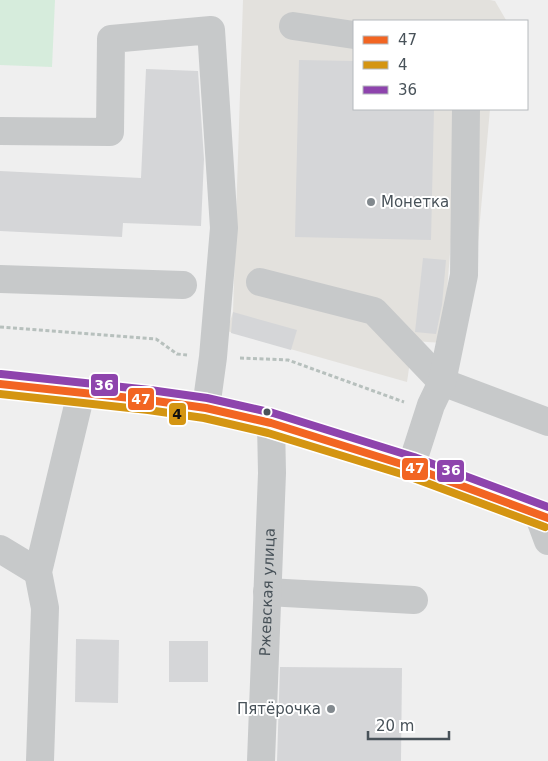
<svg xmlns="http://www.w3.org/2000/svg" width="548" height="761" font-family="'DejaVu Sans',sans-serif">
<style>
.commercial{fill:#e3e1dd}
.green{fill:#d6ecdc}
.building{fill:#d5d6d8}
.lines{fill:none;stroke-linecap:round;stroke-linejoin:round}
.path{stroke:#b7c0bd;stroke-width:3;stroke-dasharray:4 2.5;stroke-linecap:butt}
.minor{stroke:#c7c9ca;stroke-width:28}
.major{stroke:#c4c7ca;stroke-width:28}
.bus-1-casing{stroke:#fff;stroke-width:11}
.bus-2-casing{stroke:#fff;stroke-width:11}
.bus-3-casing{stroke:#fff;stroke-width:11}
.bus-1{stroke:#f26522;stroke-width:8}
.bus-2{stroke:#d49512;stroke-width:8}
.bus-3{stroke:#8e44ad;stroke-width:8}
.poi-dot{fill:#82898e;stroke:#fff;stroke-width:2}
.bus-dot{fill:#485259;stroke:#fff;stroke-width:2}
.labels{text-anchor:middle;stroke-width:4;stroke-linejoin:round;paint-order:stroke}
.poi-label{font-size:15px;fill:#485259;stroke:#fff;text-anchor:start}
.street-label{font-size:15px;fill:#485259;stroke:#fff}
.line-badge{stroke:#fff;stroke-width:2}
.badge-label{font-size:14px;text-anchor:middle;font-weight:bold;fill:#fff}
.pale-badge-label{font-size:14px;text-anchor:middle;font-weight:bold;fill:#111}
</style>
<rect width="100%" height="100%" fill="#efefef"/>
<path class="commercial" d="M243,0H490L495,1L506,20V21H354V109H490L478,242L451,240L443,343L413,341L407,382L227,331L233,312Z"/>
<path class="green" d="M0,0H55L52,67L0,65Z"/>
<g class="building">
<path d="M299,60L354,61V109H434L431,240L295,237Z"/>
<path d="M146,69L198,71L204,159L201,226L123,223L122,237L0,231V171L141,178Z"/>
<path d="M423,258L446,260L442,305L436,334L415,332Z"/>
<path d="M233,312L297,330L291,350L231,333Z"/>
<path d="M76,639L119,640L118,703L75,702Z"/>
<rect x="169" y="641" width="39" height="41"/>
<path d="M280,667L402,668L401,761H277Z"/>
</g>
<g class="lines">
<g class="path">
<path d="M0,327L156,339L177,354L187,355"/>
<path d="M240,358L288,360L404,402"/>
</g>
<g class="minor">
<path d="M293,26L354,35"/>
<path d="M0,131L110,132L111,39L211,30L224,228L213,357L206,408"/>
<path d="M0,279L183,285"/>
<path d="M260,282L374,311L442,382L548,422"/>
<path d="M411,467L431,405L442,382L464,275L466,109"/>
<path d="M538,514L548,541"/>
<path d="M0,549L38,572"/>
<path d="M267,592L414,600"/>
<path d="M40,761L45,608L38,572L81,393"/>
<path id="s1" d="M261,761L272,473L271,423"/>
</g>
<path class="major" d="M0,384L149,400L206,408L271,423L411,467L548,518"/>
<defs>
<path id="bus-1" d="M0,384L149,400L206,408L271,423L411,467L548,518"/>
<path id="bus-2" d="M0,394L148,410L204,418L268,433L408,476L545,527"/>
<path id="bus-3" d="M1,374L150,390L207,398L273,413L414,457L548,507"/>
</defs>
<use href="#bus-1" class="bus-1-casing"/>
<use href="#bus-2" class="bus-2-casing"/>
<use href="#bus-3" class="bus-3-casing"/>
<use href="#bus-1" class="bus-1"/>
<use href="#bus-2" class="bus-2"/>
<use href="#bus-3" class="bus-3"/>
</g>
<g class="poi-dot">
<circle cx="371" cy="202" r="5"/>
<circle cx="331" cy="709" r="5"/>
</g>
<circle class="bus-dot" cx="267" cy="412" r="4.5"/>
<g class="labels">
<g class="poi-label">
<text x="381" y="207">Монетка</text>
<text x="321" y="714" text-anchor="end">Пятёрочка</text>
</g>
<g class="street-label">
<text dy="5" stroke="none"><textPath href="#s1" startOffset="169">Ржевская улица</textPath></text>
</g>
</g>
<g class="line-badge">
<rect x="90" y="373" width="29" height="24" rx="5" fill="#8e44ad"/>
<rect x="127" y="387" width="28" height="24" rx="5" fill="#f26522"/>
<rect x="168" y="402" width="19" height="24" rx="5" fill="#d49512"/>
<rect x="401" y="457" width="28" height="24" rx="5" fill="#f26522"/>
<rect x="436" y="459" width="29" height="24" rx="5" fill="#8e44ad"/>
</g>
<g class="badge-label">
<text x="104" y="390">36</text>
<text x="141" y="404">47</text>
<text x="415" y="473">47</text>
<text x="451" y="475">36</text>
</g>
<g class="pale-badge-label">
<text x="177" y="419">4</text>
</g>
<rect x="353" y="20" width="175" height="90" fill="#ffffff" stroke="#b6babd"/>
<rect x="363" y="36" width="25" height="8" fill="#f26522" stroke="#b6babd"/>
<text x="398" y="45" font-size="15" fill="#485259">47</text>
<rect x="363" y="61" width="25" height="8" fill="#d49512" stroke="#b6babd"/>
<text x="398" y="70" font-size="15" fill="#485259">4</text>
<rect x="363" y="86" width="25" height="8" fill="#8e44ad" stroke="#b6babd"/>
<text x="398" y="95" font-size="15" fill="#485259">36</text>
<path d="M368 731v8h81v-8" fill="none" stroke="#485259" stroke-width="2.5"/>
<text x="376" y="731" font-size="15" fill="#485259" stroke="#ffffff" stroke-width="4" paint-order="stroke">20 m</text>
</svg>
